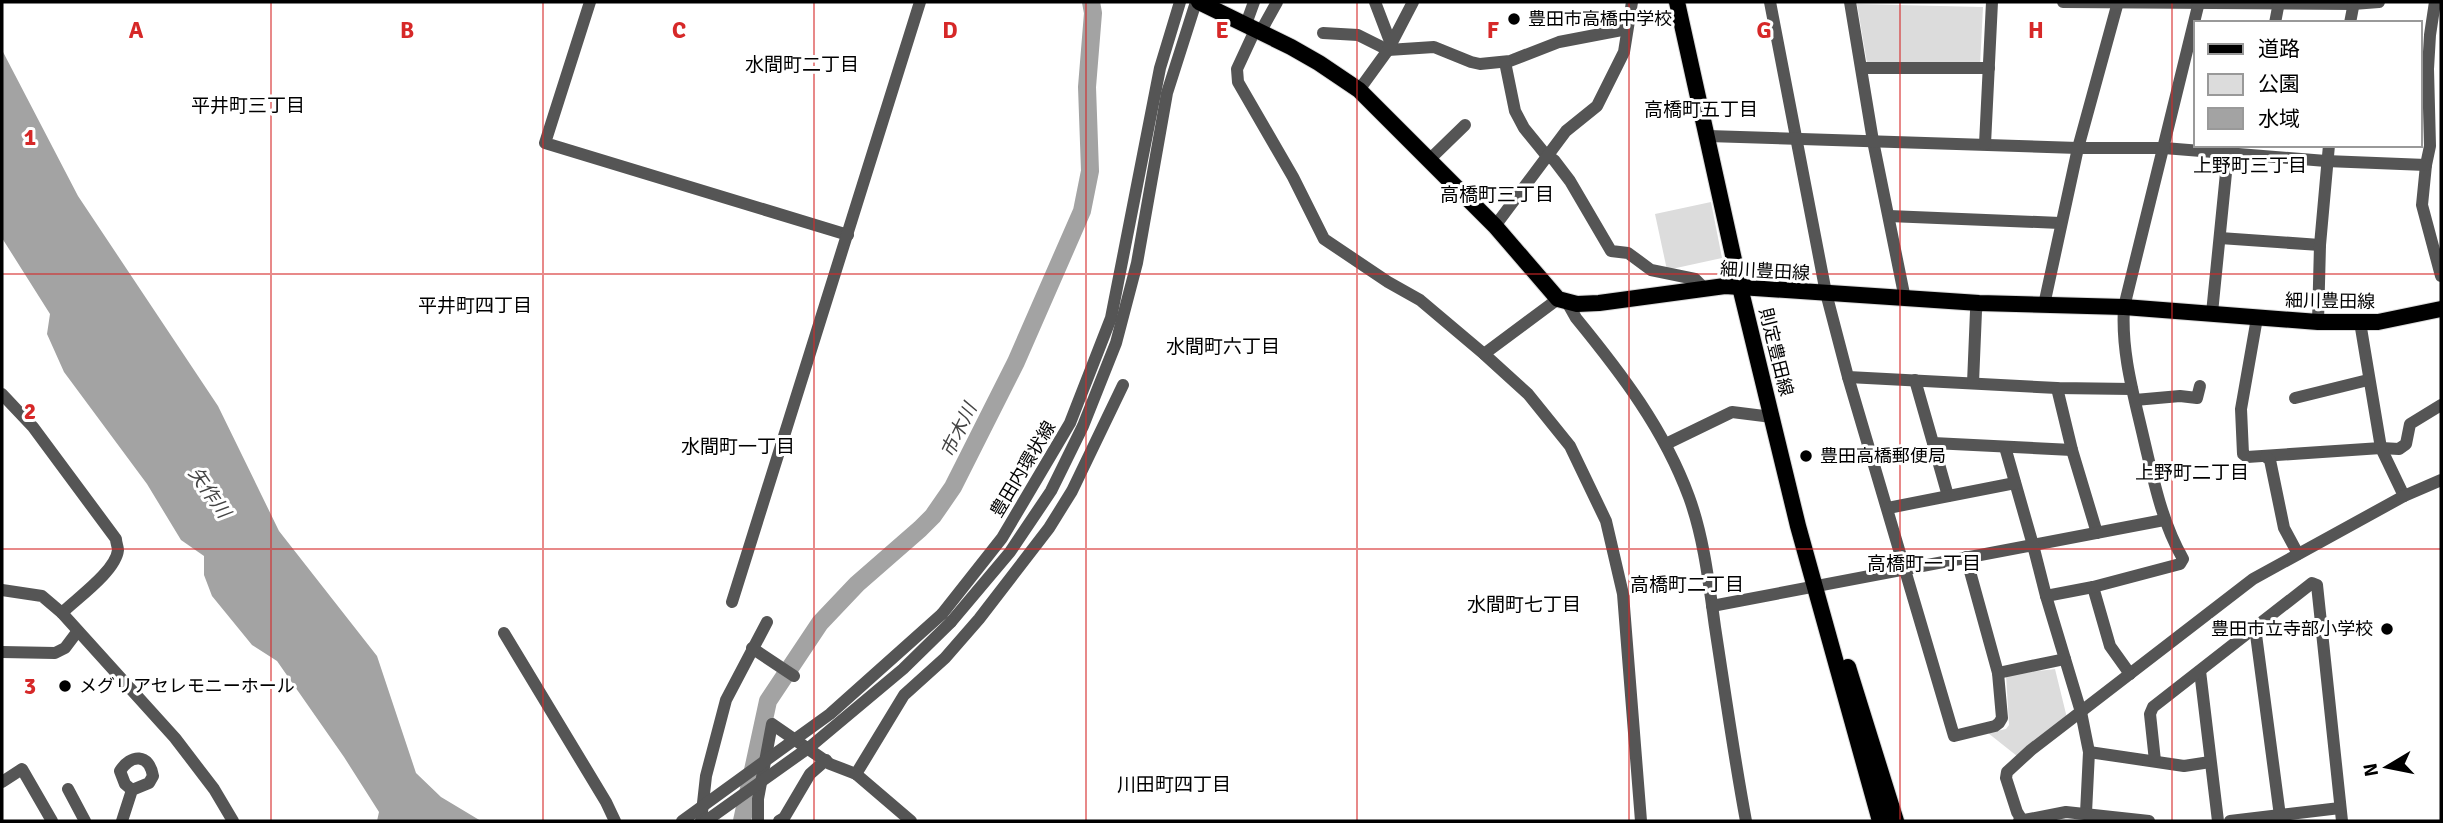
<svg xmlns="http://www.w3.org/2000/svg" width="2443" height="823" font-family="Signika,'Noto Sans JP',sans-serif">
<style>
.green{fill:#dcdcdc}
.water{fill:#a3a3a3}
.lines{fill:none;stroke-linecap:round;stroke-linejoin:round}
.river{stroke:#a3a3a3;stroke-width:18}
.major-casing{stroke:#dbdbdb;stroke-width:18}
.minor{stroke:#555;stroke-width:12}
.major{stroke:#000;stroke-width:16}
.minor-bridge{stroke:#555;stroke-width:12}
.grid{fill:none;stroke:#d62828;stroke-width:2;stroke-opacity:0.55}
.poi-dot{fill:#000;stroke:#fff;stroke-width:2.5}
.labels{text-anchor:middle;stroke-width:6;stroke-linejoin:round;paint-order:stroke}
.poi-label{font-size:18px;fill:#000;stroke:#fff;text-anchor:start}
.street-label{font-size:18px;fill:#000;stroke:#fff}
.neighbourhood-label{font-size:19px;fill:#000;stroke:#fff}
.water-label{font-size:19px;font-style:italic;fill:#444;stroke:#fff}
.grid-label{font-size:23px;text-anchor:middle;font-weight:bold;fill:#d62828;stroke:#fff;stroke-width:6;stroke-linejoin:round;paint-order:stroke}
</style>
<rect width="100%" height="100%" fill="#fff"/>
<g class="green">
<path d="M1857,4L1983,7L1980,66L1867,63Z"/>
<path d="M1711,202L1722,258L1667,270L1655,214Z"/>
<path d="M2055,669L2067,718L2017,756L1988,733L2006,729L2009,725L2006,675Z"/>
</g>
<path class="water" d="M2,50L78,196L218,406L279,531L377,656L416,773L441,797L481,821H377L379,812L344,757L277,661L252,645L212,596L204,575V556L181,540L147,484L64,372L47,334L50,314L2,238Z"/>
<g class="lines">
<path class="river" d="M742,821L768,701L820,623L857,584L920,529L933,516L953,487L1016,362L1082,211L1090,171L1087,87L1093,13L1091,2"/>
<defs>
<g id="major">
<path d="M1199,2L1291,47L1319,63L1359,90L1495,226L1558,299L1577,304L1599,303L1725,286L1979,303L2124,307L2318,322H2378L2441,309"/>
<path d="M1677,2L1740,287L1798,526L1880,821"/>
<path d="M1848,667L1896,821"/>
</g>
</defs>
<use href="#major" class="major-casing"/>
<g class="minor">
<path d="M590,2L545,143L848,235"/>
<path d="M1375,2L1391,44"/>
<path d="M1770,2L1826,293L1848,377L2057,388L2132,389"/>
<path d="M1850,2L1873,141L1905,299"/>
<path d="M2063,2L2353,4L2379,2"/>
<path d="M2435,2L2430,35L2428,69L2430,146L2426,165L2422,205L2441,276"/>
<path d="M2275,23L2279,2"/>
<path d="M2350,23L2354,2"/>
<path d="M1246,24L1254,2"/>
<path d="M1256,28L1237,69L1238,82L1293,177L1324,239L1388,282L1420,300L1484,354L1528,394L1570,446L1606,521L1623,594L1641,821"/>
<path d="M1261,31L1277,2"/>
<path d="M1323,33L1358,35L1388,50L1434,47L1471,62L1480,64L1510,61L1559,42L1627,29"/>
<path d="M1505,62L1515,111L1524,128L1546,155L1554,160L1570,181L1611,251L1628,253L1651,270L1695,279L1704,288"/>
<path d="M1862,68H1989"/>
<path d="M1359,90L1388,50L1413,2"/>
<path d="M1708,136L2078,148H2164L2326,161L2426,165"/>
<path d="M1985,144L1992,2"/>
<path d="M1430,159L1465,125"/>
<path d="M1889,216L2060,223"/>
<path d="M1495,226L1566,131L1597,106L1624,52L1632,2"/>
<path d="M2220,238L2320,245"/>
<path d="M1567,302L1576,318C1621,373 1664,429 1689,497C1704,538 1709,584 1715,627C1725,692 1734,757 1746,821"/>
<path d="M2044,305L2078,148L2118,2"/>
<path d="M2212,313L2228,153"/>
<path d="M2257,318L2241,409L2243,454L2247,457L2381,448L2399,449L2406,444L2410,424L2441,405"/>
<path d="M2318,322L2320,245L2329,145"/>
<path d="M2360,322L2381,448L2404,496"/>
<path d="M1484,354L1558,299"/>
<path d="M1848,377L1954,736L1995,726L1999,723L2002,718L1998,673L1966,557"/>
<path d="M1915,380L1933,443L2072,450"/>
<path d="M1973,383L1976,311L1979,303"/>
<path d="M2057,388L2072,450L2097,533"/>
<path d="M2,394L33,427L116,539C116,543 118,547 118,550C116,571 76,599 62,613"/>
<path d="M2295,398L2368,380"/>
<path d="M2135,400L2180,396L2197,398L2200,386"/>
<path d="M1933,443L1948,496"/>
<path d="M1666,444L1732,412L1772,417"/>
<path d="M2005,447L2033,545L2164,520"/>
<path d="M2266,457L2270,460L2284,528L2298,554"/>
<path d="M1888,508L2015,483"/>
<path d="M2093,587L2110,646L2130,674"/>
<path d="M2,590L42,596L62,613L175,738L214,789L233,821"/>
<path d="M2046,596L2081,712L2089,752L2086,813"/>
<path d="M732,602L920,2"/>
<path d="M1712,606L2033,545L2046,596L2093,587L2180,564L2183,559C2162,522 2154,482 2144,440C2134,396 2121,353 2124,307L2199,2"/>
<path d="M942,614L1002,538L1070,423L1111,318L1160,68L1180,2"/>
<path d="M951,622L1010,552L1051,491L1083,426L1116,343L1137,263L1167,93L1196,2"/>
<path d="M2255,627L2280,816"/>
<path d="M504,633L606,802L615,821"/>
<path d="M752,648L794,676"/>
<path d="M2,652L55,653L65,648L77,632"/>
<path d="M2200,671L2218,821"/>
<path d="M1998,673L2065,659"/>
<path d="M2089,752L2184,766L2210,762"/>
<path d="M2155,761L2150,714L2153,707L2312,583L2317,585L2342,821"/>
<path d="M856,774L904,695L945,658L979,619L1049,528L1072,491L1123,385"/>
<path d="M2,782L22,769L52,821"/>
<path d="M68,789L85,821"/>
<path d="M2022,820L2017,812L2006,778L2007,772L2031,750L2253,579L2404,496L2441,480"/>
<path d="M122,821L132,790L149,783L153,776C149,753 131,754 120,771L125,784L132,790"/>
<path d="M701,821L706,776L726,700L767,622"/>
<path d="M758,821V799L772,724L830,764L856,774L911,821"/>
<path d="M779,821L784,818L810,774L826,760"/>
<path d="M2019,821L2066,812L2149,821"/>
<path d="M2230,821L2340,808"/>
</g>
<use href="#major" class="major"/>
<g class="minor-bridge">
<path d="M682,821L830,714L942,614"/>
<path d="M706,821L811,746L903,669L951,622"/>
</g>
</g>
<path class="grid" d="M271,2V821M543,2V821M814,2V821M1086,2V821M1357,2V821M1629,2V821M1900,2V821M2172,2V821M2,274H2441M2,549H2441"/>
<g class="poi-dot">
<circle cx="1514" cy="19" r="7"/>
<circle cx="1806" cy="456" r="7"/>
<circle cx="2387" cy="629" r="7"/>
<circle cx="65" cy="686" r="7"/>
</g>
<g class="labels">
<g class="poi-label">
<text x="1528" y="25">豊田市高橋中学校</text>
<text x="1820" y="462">豊田高橋郵便局</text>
<text x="2373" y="635" text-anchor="end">豊田市立寺部小学校</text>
<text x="79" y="692">メグリアセレモニーホール</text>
</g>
<g class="street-label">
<text transform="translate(1765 271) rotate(3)" y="6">細川豊田線</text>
<text transform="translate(2330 301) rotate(1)" y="6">細川豊田線</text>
<text transform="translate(1776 352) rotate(76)" y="6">則定豊田線</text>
<text transform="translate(1023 469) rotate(-59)" y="6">豊田内環状線</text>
</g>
<g class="neighbourhood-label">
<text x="802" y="71">水間町二丁目</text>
<text x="248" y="112">平井町三丁目</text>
<text x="1701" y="116">高橋町五丁目</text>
<text x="2250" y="172">上野町三丁目</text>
<text x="1497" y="201">高橋町三丁目</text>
<text x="475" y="312">平井町四丁目</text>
<text x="1223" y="353">水間町六丁目</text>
<text x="738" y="453">水間町一丁目</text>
<text x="2192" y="479">上野町二丁目</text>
<text x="1924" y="570">高橋町一丁目</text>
<text x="1687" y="591">高橋町二丁目</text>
<text x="1524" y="611">水間町七丁目</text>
<text x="1174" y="791">川田町四丁目</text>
</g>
<g class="water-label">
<text transform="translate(958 430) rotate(-64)" y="7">市木川</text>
<text transform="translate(210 492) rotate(55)" y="7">矢作川</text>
</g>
</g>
<g class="grid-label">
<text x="136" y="38">A</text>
<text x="407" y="38">B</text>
<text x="679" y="38">C</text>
<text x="950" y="38">D</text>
<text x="1222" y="38">E</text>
<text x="1493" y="38">F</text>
<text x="1764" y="38">G</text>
<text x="2036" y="38">H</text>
<text x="30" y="145">1</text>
<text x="30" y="419">2</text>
<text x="30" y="694">3</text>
</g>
<rect width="2443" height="823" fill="none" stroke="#000000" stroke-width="7"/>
<rect x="2194" y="21" width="228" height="126" fill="#ffffff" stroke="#999999" stroke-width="2"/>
<rect x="2208" y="44" width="35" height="10" fill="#000000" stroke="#999999" stroke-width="2"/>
<text x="2258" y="56" font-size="21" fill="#000000">道路</text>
<rect x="2208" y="74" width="35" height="21" fill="#dcdcdc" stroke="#999999" stroke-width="2"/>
<text x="2258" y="91" font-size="21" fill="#000000">公園</text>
<rect x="2208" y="108" width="35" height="21" fill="#a3a3a3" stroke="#999999" stroke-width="2"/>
<text x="2258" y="126" font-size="21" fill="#000000">水域</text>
<g transform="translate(2387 767) rotate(260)" stroke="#ffffff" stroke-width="5" paint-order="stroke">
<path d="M0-5L12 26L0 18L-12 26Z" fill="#000000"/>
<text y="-10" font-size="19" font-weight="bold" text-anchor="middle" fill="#000000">N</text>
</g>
</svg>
